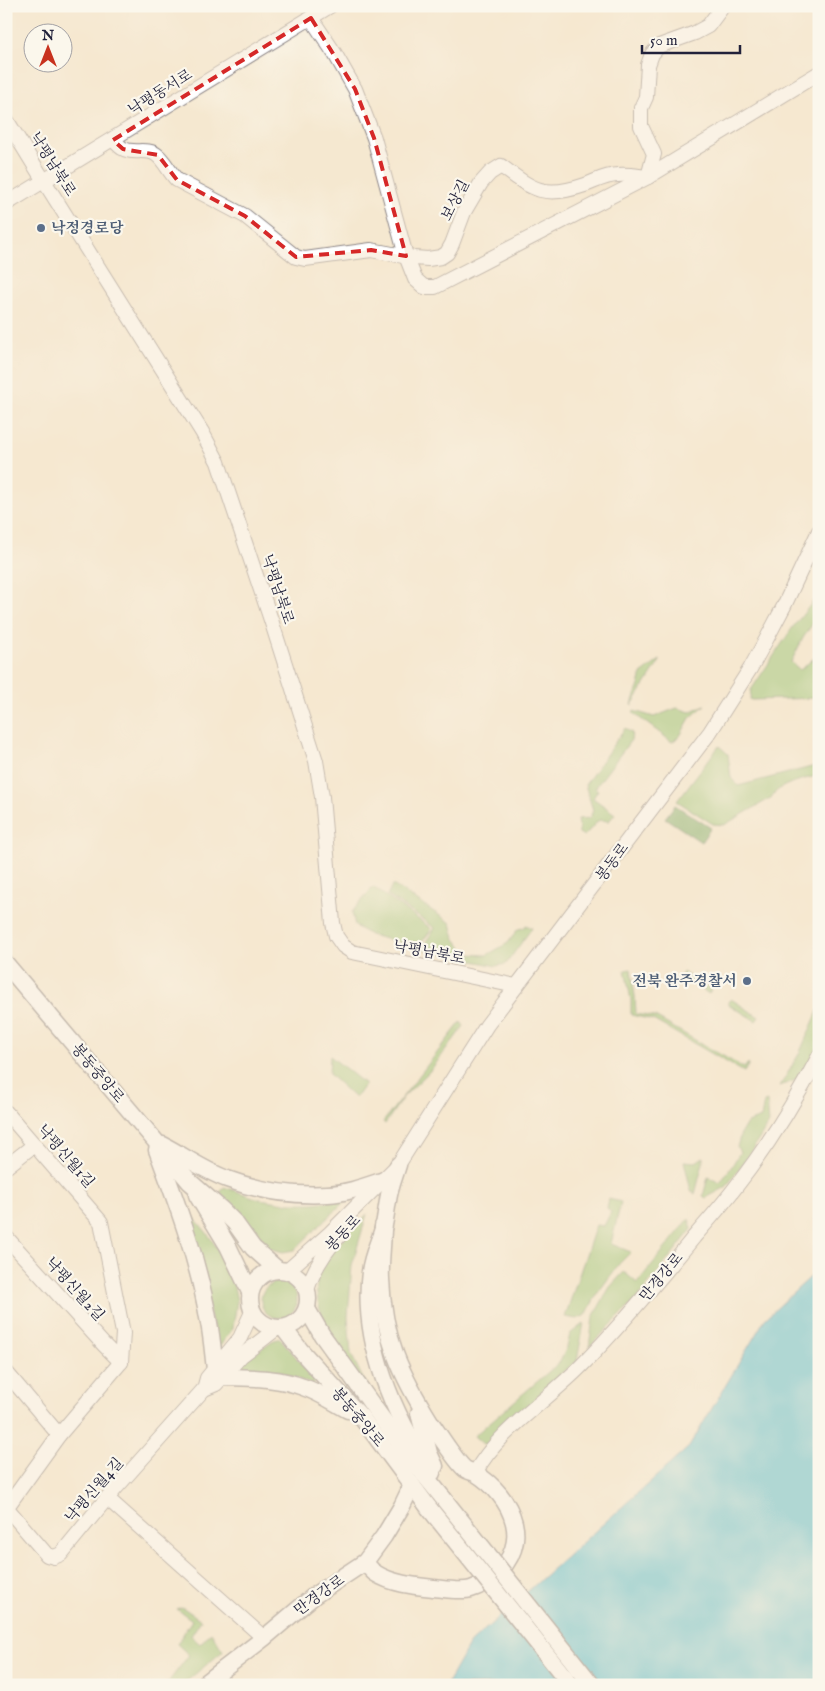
<svg xmlns="http://www.w3.org/2000/svg" width="825" height="1691" font-family="'IM FELL English','Noto Serif KR',serif">
<style>
.green{fill:#95c473;stroke:#5c7357}
.forest{fill:#78aa65;stroke:#4d6650}
.water{fill:#5bc3d8;stroke:#3e728a}
.lines{fill:none;stroke-linecap:round;stroke-linejoin:round}
.minor-casing{stroke:#8c8586;stroke-width:16}
.tertiary-casing{stroke:#8c8586;stroke-width:19}
.minor{stroke:#fff;stroke-width:14}
.tertiary{stroke:#fff;stroke-width:16}
.tertiary-bridge-casing{stroke:#8c8586;stroke-width:19;stroke-linecap:butt}
.tertiary-bridge{stroke:#fff;stroke-width:16}
.marked{fill:none;stroke:#d62828;stroke-width:4;stroke-dasharray:10 6;stroke-linejoin:round}
.service-dot{fill:#5c6f8a;stroke:#fbf7ec;stroke-width:2}
.labels{text-anchor:middle;stroke-width:4.5;stroke-linejoin:round;paint-order:stroke}
.street-label{font-size:15px;fill:#22223b;stroke:#fbf7ec}
.service-label{font-size:15px;font-weight:bold;fill:#4e5e75;stroke:#fbf7ec;text-anchor:start}
</style>
<rect width="100%" height="100%" fill="#fbf7ec"/>
<filter id="ink" filterUnits="userSpaceOnUse"><feTurbulence type="fractalNoise" baseFrequency=".02" numOctaves="2"/><feDisplacementMap in="SourceGraphic" scale="10" xChannelSelector="R" yChannelSelector="G"/><feConvolveMatrix kernelMatrix="1 2 1 2 8 2 1 2 1" color-interpolation-filters="sRGB"/></filter>
<filter id="wash" filterUnits="userSpaceOnUse"><feTurbulence type="fractalNoise" baseFrequency=".0096" numOctaves="4" result="noise"/><feDisplacementMap in="SourceGraphic" scale="20" xChannelSelector="R" yChannelSelector="G"/><feGaussianBlur stdDeviation="1.12" result="paint"/><feColorMatrix in="noise" values="0 0 0 0 0 0 0 0 0 0 0 0 0 0 0 0 0 1.4 0 .05"/><feComposite in="paint" operator="in"/></filter>
<g filter="url(#wash)">
<rect width="100%" height="100%" fill="#f5e8d0"/>
<g class="green">
<path d="M819,594V614L803,638L791,662L800,670L819,654V698L751,700L750,699L751,690L793,627Z"/>
<path d="M660,660V661L632,705C634,694 642,683 641,674Z"/>
<path d="M705,705L690,718L680,736L672,742L633,713L634,711L654,717L677,708L690,712Z"/>
<path d="M625,728L632,733L631,740L595,788L598,790L593,798L615,814L609,821L599,820L584,836L579,833L578,819L590,818L593,810L585,785Z"/>
<path d="M719,746L728,754L731,778L738,786L819,765V775C804,780 779,783 771,798L724,825L713,824L677,801Z"/>
<path d="M393,885L451,923L455,939L467,954L487,955L508,943L518,929L524,928L526,925L532,928L506,964L496,966L421,949L435,928L387,895Z"/>
<path d="M373,887L432,929L418,947L370,935L355,926L352,912Z"/>
<path d="M631,969L635,996L636,1014L655,1017L744,1068L748,1063L749,1064L744,1072L653,1020L631,1015V1000L625,970Z"/>
<path d="M683,972L711,989L709,994L681,976Z"/>
<path d="M731,999L759,1017L756,1021L728,1004Z"/>
<path d="M819,1009V1046L803,1077L780,1086L799,1054Z"/>
<path d="M461,1022L464,1026L430,1071L403,1097L385,1124L383,1122Z"/>
<path d="M330,1056L365,1084L355,1098L329,1074Z"/>
<path d="M767,1101L769,1123L751,1152L726,1187L706,1198L703,1196L708,1177L720,1183L732,1166L740,1152L737,1147L741,1133L747,1123L761,1118L764,1102Z"/>
<path d="M703,1157V1163L695,1194L691,1191L684,1161L696,1162Z"/>
<path d="M224,1187L259,1199L286,1203H314L339,1200L344,1202L294,1250L283,1252L268,1248L221,1196V1190Z"/>
<path d="M609,1199L621,1202L611,1244L631,1252L619,1264L597,1294L586,1315L577,1319L565,1317L596,1225L604,1226L611,1212L607,1208Z"/>
<path d="M367,1214L352,1265L348,1317L351,1354L370,1393C349,1363 304,1309 320,1270C327,1253 353,1229 367,1214Z"/>
<path d="M192,1215L207,1233L230,1267L237,1301L233,1328L218,1349L189,1220Z"/>
<path d="M689,1219L692,1229L637,1299L589,1347L593,1317L610,1287L624,1272L637,1283Z"/>
<circle cx="279" cy="1300" r="18"/>
<path d="M584,1323L577,1361L557,1377L489,1444H483L474,1436L560,1362L567,1347L570,1334Z"/>
<path d="M280,1338L315,1380L314,1384H310L280,1371L242,1373L237,1370L239,1364L272,1341Z"/>
<path d="M182,1607L201,1620L191,1636L200,1644L211,1632L223,1651L182,1685H166L189,1655L177,1644L192,1620L177,1609Z"/>
</g>
<path class="forest" d="M675,805L711,828L701,842L665,818Z"/>
<path class="water" d="M819,1269V1685H446L470,1643L689,1447L765,1319Z"/>
</g>
<g filter="url(#ink)">
<g class="lines">
<defs>
<g id="minor">
<path d="M311,18L335,54L355,89L374,138L406,256L415,279L424,287H435L648,177L819,73"/>
<path d="M6,119L44,181L202,432L218,462L271,620L316,761L322,797L333,923L336,936L343,946L352,952L516,986"/>
<path d="M113,140C116,142 119,146 122,148C132,155 147,147 157,155C164,160 170,173 177,180L245,216L296,257L305,259L371,250L414,258L428,259L441,257L447,253L452,244L464,212L481,183L490,173L501,166C533,190 544,199 585,185C596,181 606,175 618,175C628,174 638,176 648,177L654,154L641,126V108L646,97L648,65L652,54L659,46L695,33L708,26L723,6"/>
<path d="M6,204L330,6"/>
<path d="M6,1112L101,1222L123,1333L121,1362"/>
<path d="M6,1167L34,1145"/>
<path d="M6,1237L104,1345L121,1362"/>
<path d="M287,1271L330,1233L398,1165L487,1025L710,732L750,669L766,640L784,606L819,531"/>
<path d="M307,1290C314,1268 325,1251 341,1234"/>
<path d="M6,1372L59,1435L121,1362"/>
<path d="M204,1389L207,1378L240,1338L252,1312"/>
<path d="M475,1473C498,1430 550,1399 584,1363C623,1323 659,1280 694,1237C708,1221 722,1205 735,1188C767,1147 795,1102 819,1056"/>
<path d="M107,1498L264,1638"/>
<path d="M6,1507L47,1555L54,1557L61,1554L107,1498L204,1389L216,1384L241,1356L276,1329"/>
<path d="M7,1507L59,1435"/>
</g>
<g id="tertiary">
<path d="M6,964L190,1182L221,1209L235,1223L253,1248L278,1270"/>
<path d="M163,1145C184,1156 205,1171 227,1179C259,1191 294,1196 328,1194C348,1193 366,1186 384,1180"/>
<path d="M157,1150C178,1206 199,1263 209,1323C212,1338 213,1353 215,1369"/>
<path d="M398,1165C395,1175 391,1185 389,1195C387,1205 386,1215 384,1225C380,1241 372,1254 370,1272C361,1342 394,1416 432,1473"/>
<path d="M197,1195L228,1246L250,1292"/>
<circle cx="279" cy="1299" r="29"/>
<path d="M307,1309L322,1335L412,1460L443,1498"/>
<path d="M284,1329L301,1351L362,1418L429,1508"/>
<path d="M222,1377C249,1378 277,1377 303,1387C319,1392 333,1402 348,1410"/>
<path d="M419,1413L429,1453L435,1466"/>
<path d="M365,1562C368,1566 372,1571 375,1573C392,1584 415,1586 434,1588C444,1589 462,1592 471,1589C499,1580 521,1553 514,1523C509,1502 493,1484 475,1473C472,1472 468,1471 465,1469C457,1463 438,1433 431,1423C401,1375 383,1337 381,1279C380,1262 383,1244 383,1226"/>
<path d="M203,1685L264,1638L315,1595L365,1562L384,1536L402,1506L412,1485"/>
</g>
</defs>
<use href="#minor" class="minor-casing"/>
<use href="#tertiary" class="tertiary-casing"/>
<use href="#minor" class="minor"/>
<use href="#tertiary" class="tertiary"/>
<defs>
<g id="tertiary-bridge">
<path d="M443,1498L592,1685"/>
<path d="M429,1508L571,1685"/>
</g>
</defs>
<use href="#tertiary-bridge" class="tertiary-bridge-casing"/>
<use href="#tertiary-bridge" class="tertiary-bridge"/>
</g>
</g>
<path d="M0 0H825V1691H0ZM311,18L355,89L374,138L406,256L371,250L296,257L245,216L177,180L158,155L123,149L113,140Z" fill="#f5e8d0" fill-opacity=".55" fill-rule="evenodd"/>
<path class="marked" d="M311,18L355,89L374,138L406,256L371,250L296,257L245,216L177,180L158,155L123,149L113,140Z"/>
<g class="service-dot">
<circle cx="41" cy="228" r="5"/>
<circle cx="747" cy="981" r="5"/>
</g>
<g class="labels">
<g class="street-label">
<text transform="translate(160 92) rotate(-32)" y="5">낙평동서로</text>
<text transform="translate(53 164) rotate(58)" y="5">낙평남북로</text>
<text transform="translate(455 200) rotate(-63)" y="5">보상길</text>
<text transform="translate(278 589) rotate(72)" y="5">낙평남북로</text>
<text transform="translate(612 862) rotate(-53)" y="5">봉동로</text>
<text transform="translate(429 952) rotate(11)" y="5">낙평남북로</text>
<text transform="translate(98 1073) rotate(50)" y="5">봉동중앙로</text>
<text transform="translate(66 1156) rotate(49)" y="5">낙평신월1길</text>
<text transform="translate(343 1233) rotate(-47)" y="5">봉동로</text>
<text transform="translate(661 1277) rotate(-50)" y="5">만경강로</text>
<text transform="translate(75 1289) rotate(48)" y="5">낙평신월2길</text>
<text transform="translate(358 1417) rotate(50)" y="5">봉동중앙로</text>
<text transform="translate(94 1490) rotate(-49)" y="5">낙평신월4길</text>
<text transform="translate(319 1595) rotate(-36)" y="5">만경강로</text>
</g>
<g class="service-label">
<text x="51" y="233">낙정경로당</text>
<text x="737" y="986" text-anchor="end">전북 완주경찰서</text>
</g>
</g>
<rect width="825" height="1691" fill="none" stroke="#fbf7ec" stroke-width="25"/>
<g transform="translate(48 48)"><circle r="24" fill="#fbf7ec" stroke="#a4a2a5"/>
<path d="M0-4L9 19L0 12L-9 19Z" fill="#c8321e"/>
<text y="-8" font-size="14" font-weight="bold" text-anchor="middle" fill="#22223b">N</text>
</g>
<path d="M642 45v8h98v-8" fill="none" stroke="#22223b" stroke-width="2.5"/>
<text x="650" y="45" font-size="15" fill="#22223b" stroke="#fbf7ec" stroke-width="4" paint-order="stroke">50 m</text>
</svg>
